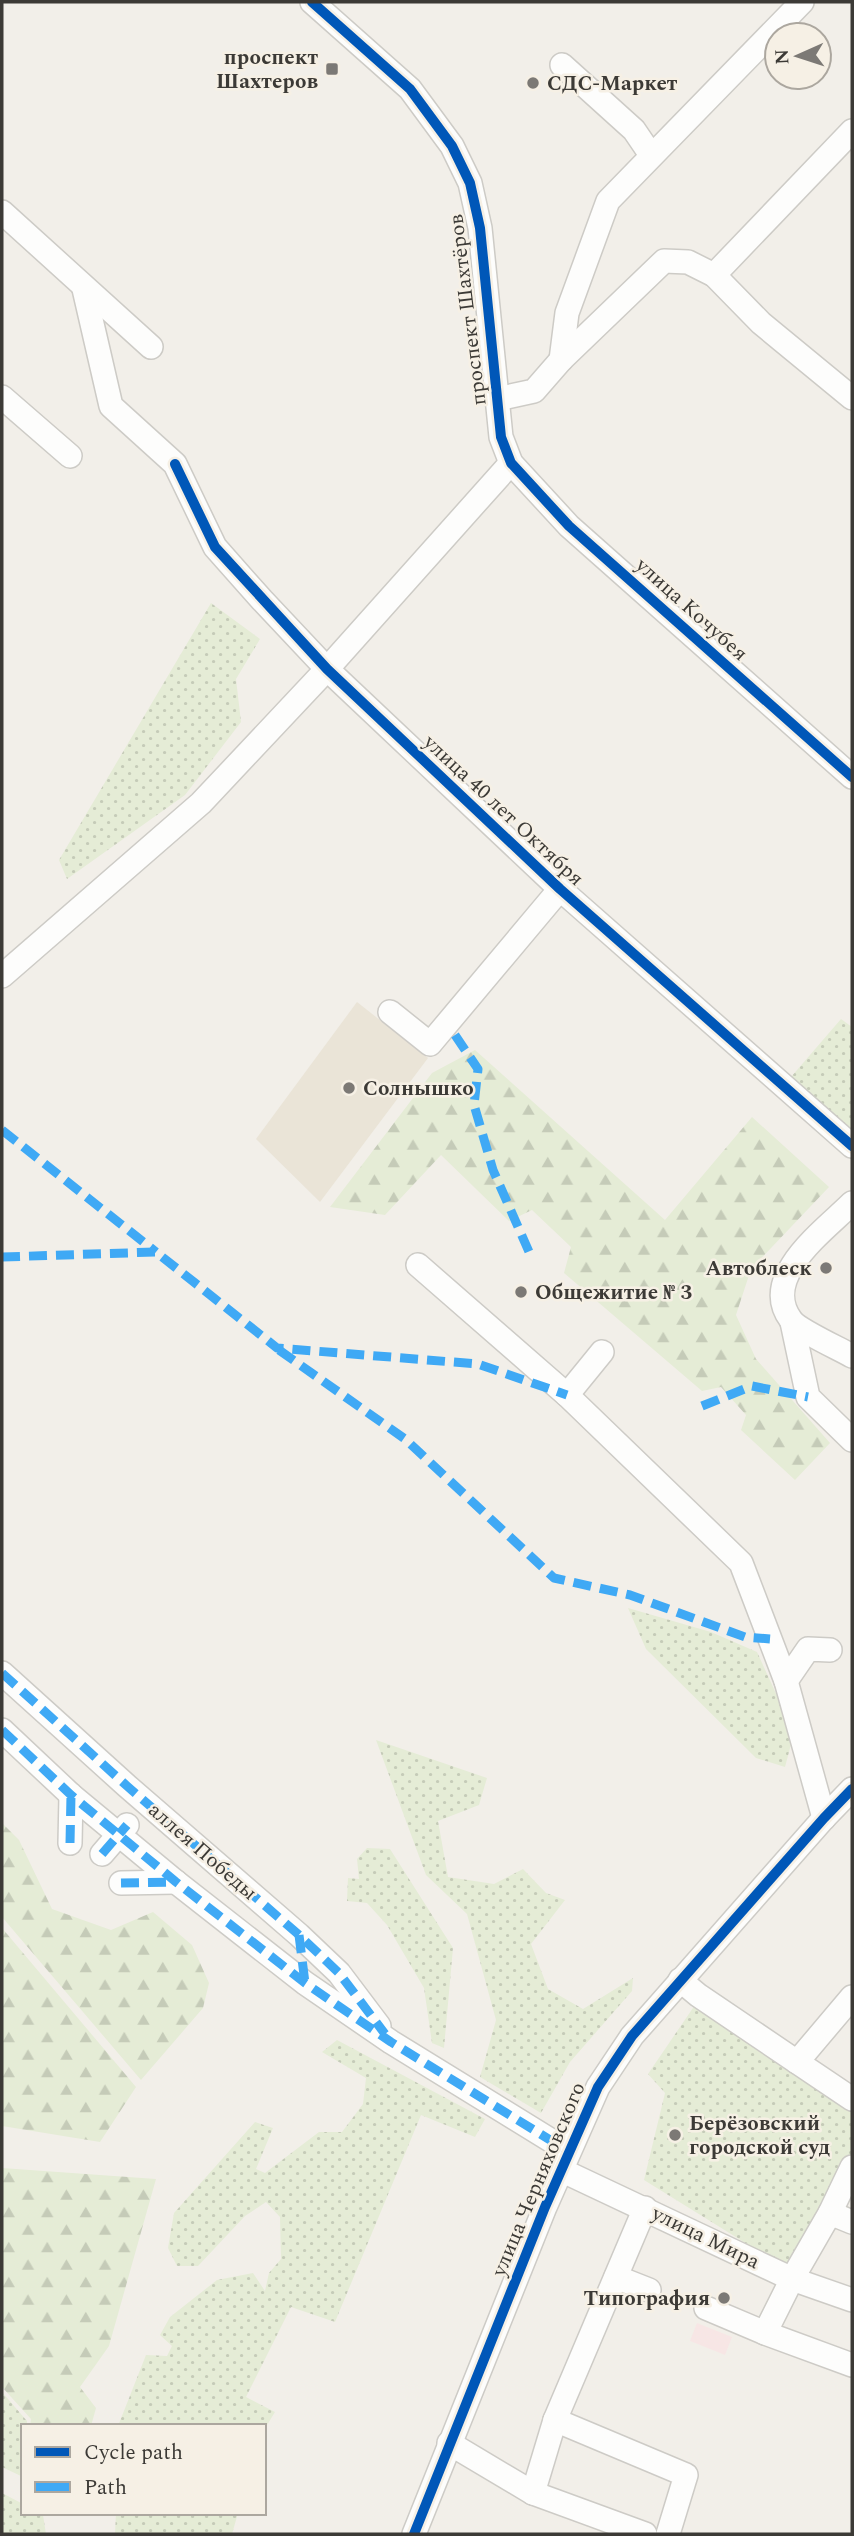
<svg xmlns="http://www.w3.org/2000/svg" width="854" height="2536" font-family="Spectral,serif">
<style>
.built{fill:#eae4d7}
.industrial{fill:#f7e6e5}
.grass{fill:url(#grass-dots)}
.forest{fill:url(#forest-firs)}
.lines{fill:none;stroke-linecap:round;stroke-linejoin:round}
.minor-casing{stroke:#cdcbc6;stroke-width:26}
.minor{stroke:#fdfdfc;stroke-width:23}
.quiet{stroke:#3fa9f5;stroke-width:9;stroke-dasharray:18 9;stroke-linecap:butt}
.cycleway-casing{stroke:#f6f0e5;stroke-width:15}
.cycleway{stroke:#0057b8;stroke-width:10}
.poi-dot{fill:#7c7975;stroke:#f6f0e5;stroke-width:2.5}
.labels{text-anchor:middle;stroke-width:5;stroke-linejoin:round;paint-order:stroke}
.poi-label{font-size:21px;font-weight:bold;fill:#3c3a36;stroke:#f6f0e5;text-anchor:start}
.street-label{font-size:21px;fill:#3c3a36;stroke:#f6f0e5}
</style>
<defs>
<pattern id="grass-dots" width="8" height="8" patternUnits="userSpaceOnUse" patternTransform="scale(1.75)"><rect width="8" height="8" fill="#e5ecd6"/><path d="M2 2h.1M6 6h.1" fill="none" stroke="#c5cbb8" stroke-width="1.8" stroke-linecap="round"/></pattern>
<pattern id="forest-firs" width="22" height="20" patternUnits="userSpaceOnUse" patternTransform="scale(1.75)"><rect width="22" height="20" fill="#e5ecd6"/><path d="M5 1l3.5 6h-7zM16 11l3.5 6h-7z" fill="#c5cbb8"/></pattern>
</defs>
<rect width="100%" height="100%" fill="#f2efe9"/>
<path class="built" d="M357,1002L428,1058L320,1202L256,1139Z"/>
<path class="industrial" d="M697,2323L732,2337L725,2355L690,2341Z"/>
<g class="grass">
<path d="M211,603L260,639L236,679L241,722L185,795L67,879L59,860Z"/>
<path d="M841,1019L852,1027V1132L791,1077Z"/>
<path d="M628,1608L711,1632L757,1652L794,1733L785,1767L756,1758L646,1649Z"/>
<path d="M376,1740L487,1778L479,1805L438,1821L448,1877L494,1884L523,1869L546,1893L565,1900L531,1944L548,1989L583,2009L633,1978L632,1991L570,2062L541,2113L480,2077L496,2020L467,1914L426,1875Z"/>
<path d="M367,1848L390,1849L453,1948L444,2048L432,2043L424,1988L387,1925L367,1903L347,1901L348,1878L359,1879L357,1859Z"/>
<path d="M697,2002L852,2105V2153L825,2211L789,2270L644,2180L665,2093L648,2074Z"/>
<path d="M337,2040L485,2119L475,2137L421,2115L335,2322L291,2307L246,2397L275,2412L264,2430V2426H118L146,2355L167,2356L172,2346L160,2335L170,2317L217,2280L253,2273L265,2291L269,2273L281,2259L280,2217L266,2202L245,2216L198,2266H177L168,2248L174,2213L255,2122L273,2128L256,2169L265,2173L319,2132H342L363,2104L366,2078L322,2052Z"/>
<path d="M2,2392L27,2421V2426H23V2477L2,2467Z"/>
<path d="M2,2493L23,2504V2513L43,2515L46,2534H2Z"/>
<path d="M116,2513H238L232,2534H115Z"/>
</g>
<g class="forest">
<path d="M475,1050L665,1220L752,1117L829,1187L751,1269L736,1315L756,1359L830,1443L795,1480L741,1430L746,1415L721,1387L702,1391L564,1273L571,1247L532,1210L509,1221L441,1155L385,1215L330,1207L432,1073Z"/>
<path d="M2,1823L19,1840L52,1909L111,1930L153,1912L192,1945L209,1983L203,2008L141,2080L2,1917Z"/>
<path d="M2,1928L136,2087L100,2142L2,2126Z"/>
<path d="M2,2168L156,2179L109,2346L80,2387L96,2408L91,2426H30L31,2419L2,2387Z"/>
</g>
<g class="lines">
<defs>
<g id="minor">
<path d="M312,2L410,89L452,146L470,183L480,228L501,437L511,463L569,526L852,777"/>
<path d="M562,65L634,130L651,155"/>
<path d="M2,212L151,347"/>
<path d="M714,275L852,131"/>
<path d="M84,289L111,406L175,464L215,547L262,600L327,669L560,889L852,1146"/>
<path d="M561,360L567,313L608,201L802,2"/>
<path d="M2,397L70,456"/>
<path d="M497,399L534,391L561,360L664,261L688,262L714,275L761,323L852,398"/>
<path d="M2,976L201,803L327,669L511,463"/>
<path d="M390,1012L430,1044L560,889"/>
<path d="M852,1203C824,1231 759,1277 791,1320C798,1330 840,1349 852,1356"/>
<path d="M418,1265L567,1395L741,1563L786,1681L824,1818"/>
<path d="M792,1322L808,1397L852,1440"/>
<path d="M567,1395L602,1352"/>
<path d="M2,1673L127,1786L299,1935L339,1973L379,2026"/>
<path d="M786,1681L808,1649L830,1650"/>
<path d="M2,1730L71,1795L176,1882L305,1983L391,2042L568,2151"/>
<path d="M70,1843L71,1795"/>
<path d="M102,1854L127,1825"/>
<path d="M121,1883L176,1882"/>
<path d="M680,1980L698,1995L797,2062L852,1997"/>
<path d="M797,2062L852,2099"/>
<path d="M561,2170L792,2279L852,2300"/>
<path d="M830,2213L852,2167"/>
<path d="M852,2222L830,2213L792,2279L765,2333L852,2365"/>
<path d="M616,2277L649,2290"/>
<path d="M706,2308L765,2333"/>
<path d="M555,2420L686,2475L668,2534"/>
<path d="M449,2443L533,2493L645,2534"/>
<path d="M533,2493L555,2420L645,2208"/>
<path d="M414,2534L545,2207L598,2087L632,2036L824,1818L852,1789"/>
</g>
</defs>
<use href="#minor" class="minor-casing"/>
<use href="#minor" class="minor"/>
<g class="quiet">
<path d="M455,1035L478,1069L474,1105L493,1170L530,1254"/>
<path d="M2,1130L156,1252"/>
<path d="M2,1257L156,1252L277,1348L478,1364L567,1395"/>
<path d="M279,1350L405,1439L554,1578L630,1595L745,1637L770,1639"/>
<path d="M702,1406L752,1386L808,1397"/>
<path d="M2,1673L127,1786L299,1935L339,1973L385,2034"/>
<path d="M2,1730L71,1795L176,1882L305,1983L391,2042L568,2151"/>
<path d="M70,1843L71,1795"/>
<path d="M102,1854L127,1825"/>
<path d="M121,1883L176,1882"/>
<path d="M299,1935L305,1983"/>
</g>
<defs>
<g id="cycleway">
<path d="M312,2L410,89L452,146L470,183L480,228L501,437L511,463L569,526L852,777"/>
<path d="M175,464L215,547L327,669L560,889L852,1146"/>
<path d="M414,2534L545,2207L598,2087L632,2036L824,1818L852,1789"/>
</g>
</defs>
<use href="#cycleway" class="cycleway-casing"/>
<use href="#cycleway" class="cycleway"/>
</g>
<g class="poi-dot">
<rect x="325" y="62" width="14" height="14" rx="3.5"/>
<circle cx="533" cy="83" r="7"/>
<circle cx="349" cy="1088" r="7"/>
<circle cx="826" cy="1268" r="7"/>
<circle cx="521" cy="1292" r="7"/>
<circle cx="675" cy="2135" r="7"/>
<circle cx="724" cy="2298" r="7"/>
</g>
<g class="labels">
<g class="poi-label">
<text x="318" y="64" text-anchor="end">проспект<tspan x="318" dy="24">Шахтеров</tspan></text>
<text x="547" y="90">СДС-Маркет</text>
<text x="363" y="1095">Солнышко</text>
<text x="812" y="1275" text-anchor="end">Автоблеск</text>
<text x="535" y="1299">Общежитие № 3</text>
<text x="689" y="2130">Берёзовский<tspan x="689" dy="24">городской суд</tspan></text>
<text x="710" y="2305" text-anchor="end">Типография</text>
</g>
<g class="street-label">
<text transform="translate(467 310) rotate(-97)" y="7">проспект Шахтёров</text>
<text transform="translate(692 609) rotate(42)" y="7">улица Кочубея</text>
<text transform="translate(504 810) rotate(43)" y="7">улица 40 лет Октября</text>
<text transform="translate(203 1851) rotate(41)" y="7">аллея Победы</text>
<text transform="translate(538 2179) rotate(-67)" y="7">улица Черняховского</text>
<text transform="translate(706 2237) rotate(26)" y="7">улица Мира</text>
</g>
</g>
<rect width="854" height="2536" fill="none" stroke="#3c3a36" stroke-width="7"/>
<rect x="21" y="2424" width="245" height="91" fill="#f6f0e5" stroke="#aca79f" stroke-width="2"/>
<rect x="35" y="2447" width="35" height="10" fill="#0057b8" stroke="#aca79f" stroke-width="2"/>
<text x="84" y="2459" font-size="21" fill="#3c3a36">Cycle path</text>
<rect x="35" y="2482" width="35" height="10" fill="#3fa9f5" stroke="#aca79f" stroke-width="2"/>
<text x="84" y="2494" font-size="21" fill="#3c3a36">Path</text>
<g transform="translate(798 56) rotate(267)"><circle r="33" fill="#f6f0e5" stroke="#aca79f" stroke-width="2"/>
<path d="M0-5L12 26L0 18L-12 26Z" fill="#7c7975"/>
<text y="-10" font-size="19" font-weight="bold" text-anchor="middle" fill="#3c3a36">N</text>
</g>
</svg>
